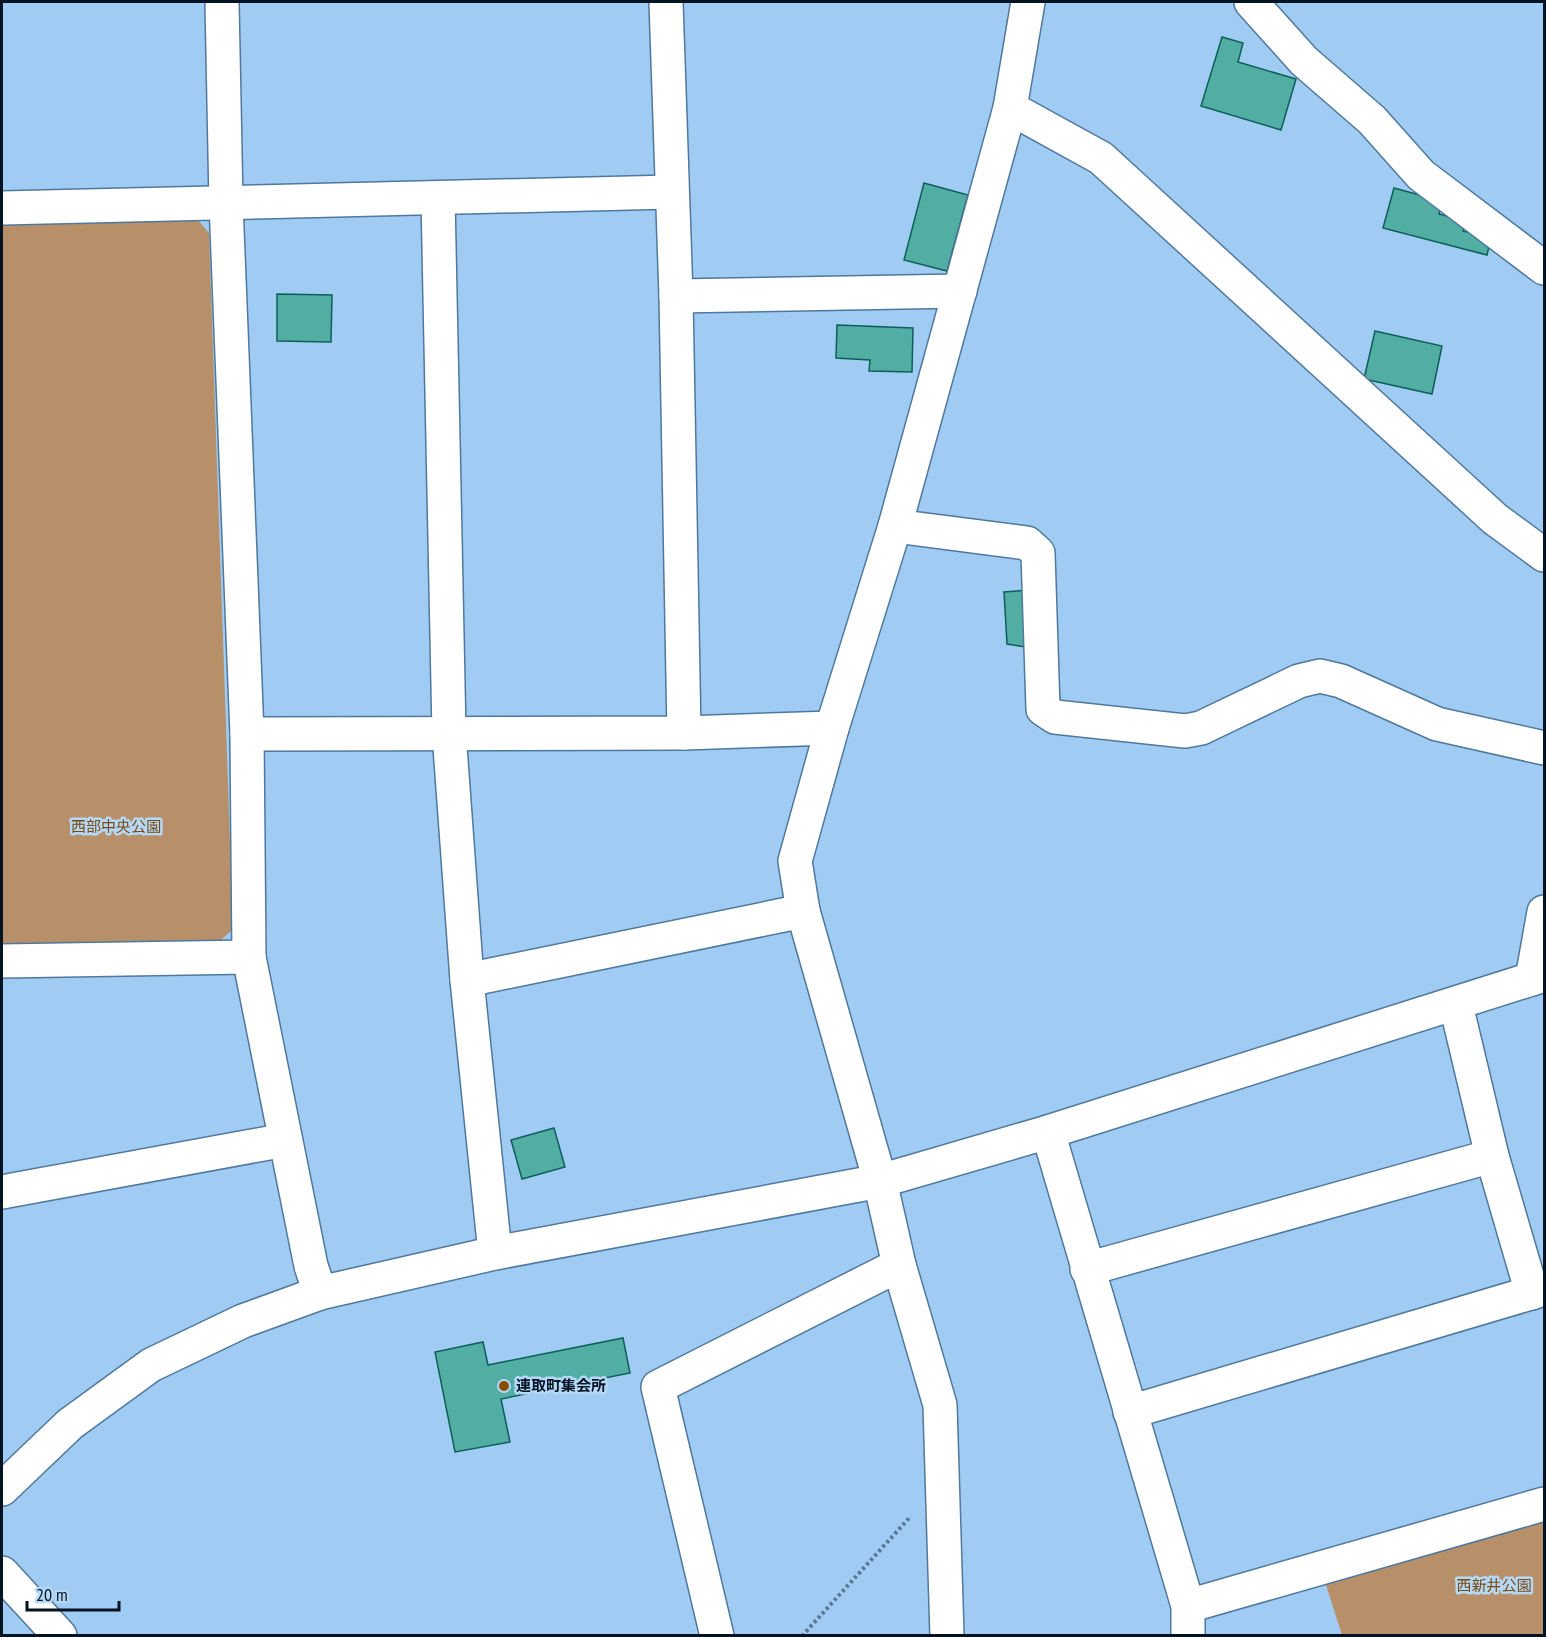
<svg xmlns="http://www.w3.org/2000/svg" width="1546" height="1637" font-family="'PT Sans Narrow','Noto Sans JP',sans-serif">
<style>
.green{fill:#b79069}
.building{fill:#52ada3;stroke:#0d5f59;stroke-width:1.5}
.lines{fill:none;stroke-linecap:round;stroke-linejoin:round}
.minor-casing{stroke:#4f789d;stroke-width:36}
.path{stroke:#587793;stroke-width:4;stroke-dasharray:3 3;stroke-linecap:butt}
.minor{stroke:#fff;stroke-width:33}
.poi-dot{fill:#875000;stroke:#b5d8f9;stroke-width:2}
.labels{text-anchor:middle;stroke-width:5;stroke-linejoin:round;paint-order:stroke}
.park-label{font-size:15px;fill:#7a4b0e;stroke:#b5d8f9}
.poi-label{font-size:15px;font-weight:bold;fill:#041321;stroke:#b5d8f9;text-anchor:start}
</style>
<rect width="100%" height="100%" fill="#a0ccf4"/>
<g class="green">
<path d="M198,220L209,233L233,929L221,940L2,944V223Z"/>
<path d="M1544,1521V1635H1342L1325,1582Z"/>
</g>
<g class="building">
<path d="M1222,37L1243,43L1238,62L1296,79L1281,130L1201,106Z"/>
<path d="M924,183L968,195L947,271L904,260Z"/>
<path d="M1394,188L1442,201L1439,214L1465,221L1463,231L1491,238L1487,255L1383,228Z"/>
<path d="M277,294L332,295L331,342L277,341Z"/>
<path d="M837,325L913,328L912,372L869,371L870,360L836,358Z"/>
<path d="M1375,331L1442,346L1432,394L1364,379Z"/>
<path d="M1029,590L1033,648L1007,644L1004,592Z"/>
<path d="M554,1128L565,1167L522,1179L511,1140Z"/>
<path d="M623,1338L630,1373L501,1399L510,1442L455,1452L435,1352L483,1342L488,1365Z"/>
</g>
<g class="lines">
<defs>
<g id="minor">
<path d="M222,2L226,203L247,734L249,957L311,1266L320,1293"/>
<path d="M666,2L676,296L684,733"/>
<path d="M1251,2L1304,61L1372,120L1421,175L1544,268"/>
<path d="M1010,108L1101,158L1495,519L1544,555"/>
<path d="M438,198L449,733L467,980L495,1253"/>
<path d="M2,208L671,192"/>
<path d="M676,296L960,291"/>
<path d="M895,526L1027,543L1038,553L1043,709L1055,717L1185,731L1201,728L1299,681L1320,676L1341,681L1437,724L1544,748"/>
<path d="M247,734L684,733L832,728"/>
<path d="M2,961L249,957"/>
<path d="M1532,979L1544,912"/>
<path d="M467,980L803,911"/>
<path d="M1456,1005L1492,1156L1532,1293"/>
<path d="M1048,1132L1188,1606V1636"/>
<path d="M2,1192L285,1140"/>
<path d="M1087,1269L1492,1156"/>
<path d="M1130,1412L1544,1289"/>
<path d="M2,1489L70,1424L151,1365L243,1321L320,1293L495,1253L880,1181L1048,1132L1544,975"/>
<path d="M2,1573L60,1636"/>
<path d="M1188,1606L1544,1504"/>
<path d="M717,1636L658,1387L899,1265"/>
<path d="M947,1636L940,1405L899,1265L880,1181L803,911L795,861L832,728L895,526L1010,108L1028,2"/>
</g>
</defs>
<use href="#minor" class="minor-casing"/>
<path class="path" d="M802,1636L911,1516"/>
<use href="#minor" class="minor"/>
</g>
<circle class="poi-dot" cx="504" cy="1386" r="6"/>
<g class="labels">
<g class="park-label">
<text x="116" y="832">西部中央公園</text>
<text x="1494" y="1591">西新井公園</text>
</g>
<g class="poi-label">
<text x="516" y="1391">連取町集会所</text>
</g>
</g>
<rect width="1546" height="1637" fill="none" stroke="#041321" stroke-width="6"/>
<path d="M27 1601v9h92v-9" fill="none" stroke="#041321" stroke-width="3"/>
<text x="36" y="1601" font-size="18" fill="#041321" stroke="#b5d8f9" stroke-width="4.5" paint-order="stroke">20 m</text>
</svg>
